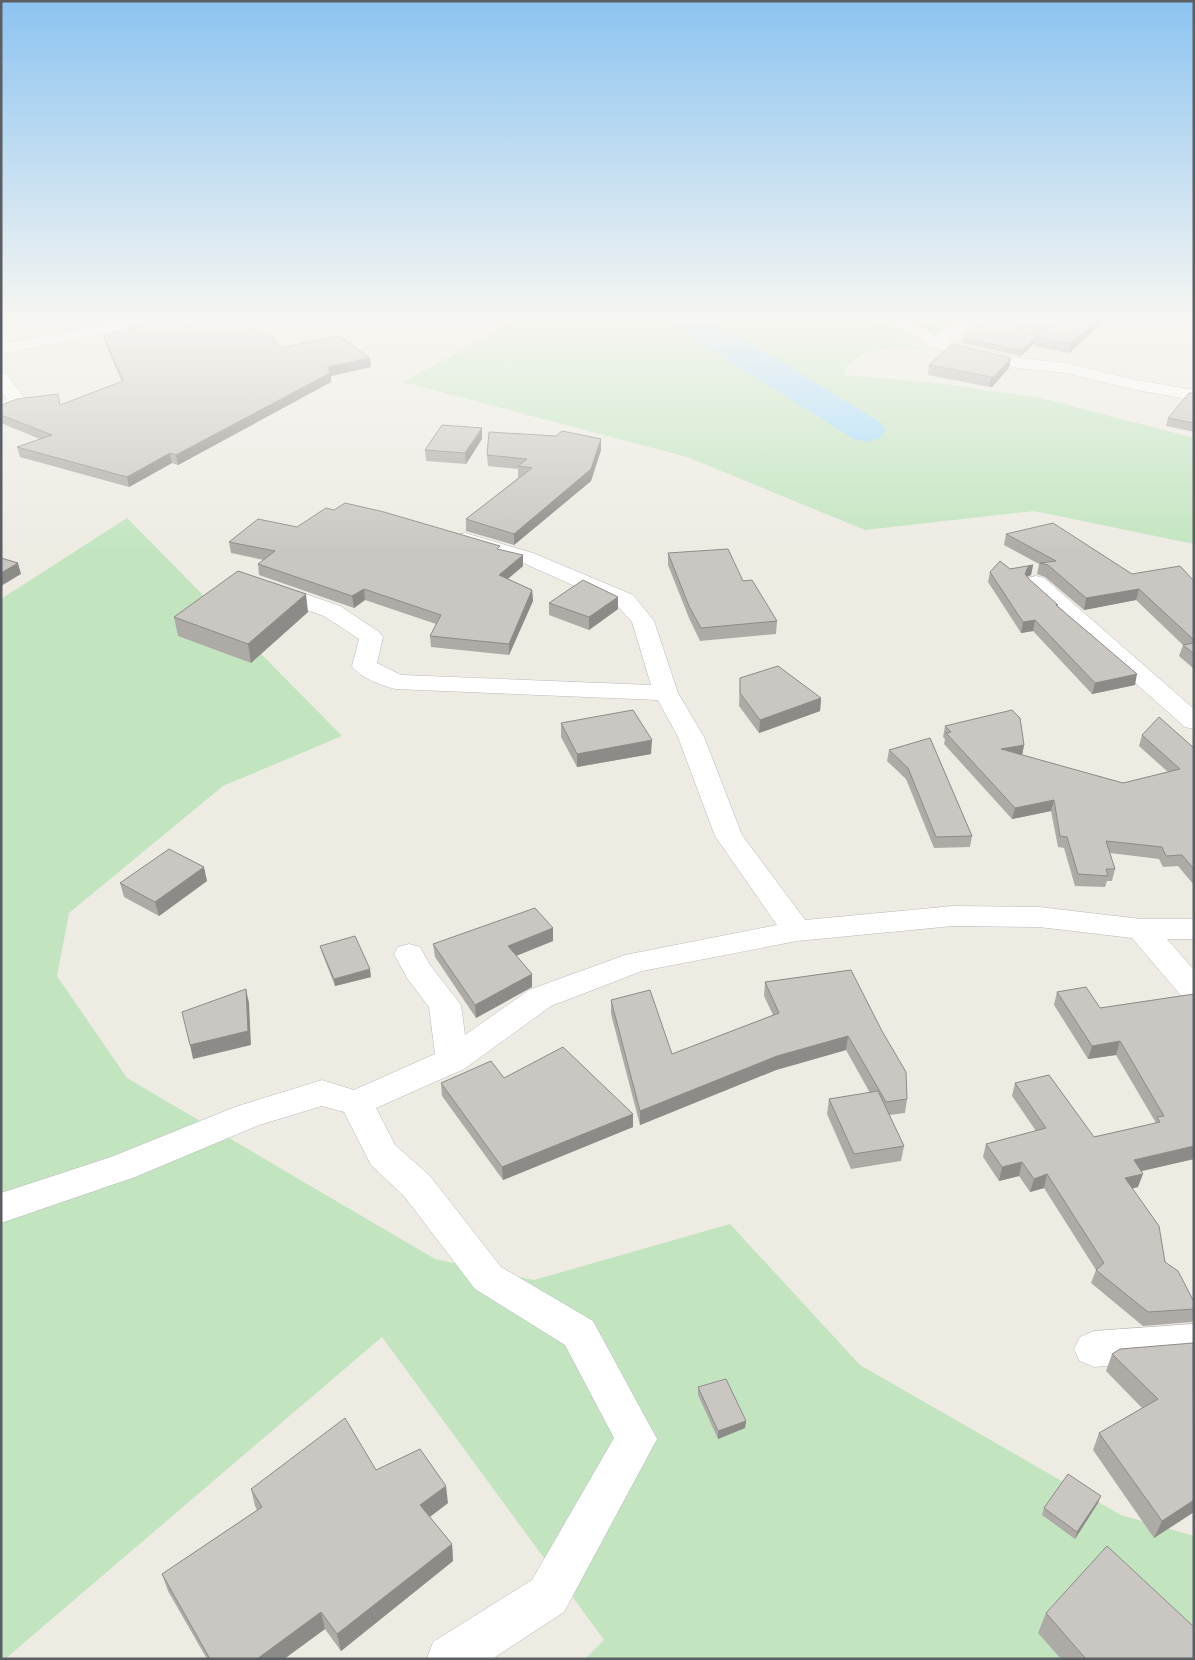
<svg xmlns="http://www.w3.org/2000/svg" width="1195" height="1660" font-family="Mulish,sans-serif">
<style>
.green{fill:#c2e5c0}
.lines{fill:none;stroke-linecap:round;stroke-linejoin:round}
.river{fill:#a3dbfe;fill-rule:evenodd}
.street-casing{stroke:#b6b9bd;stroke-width:1}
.street{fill:#fff;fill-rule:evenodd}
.wall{fill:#aeaba7}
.shaded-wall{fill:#8d8b88}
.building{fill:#cac7c2;stroke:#8d8b88}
</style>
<rect width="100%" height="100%" fill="#eeebe3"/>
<g class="green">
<path d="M514,319H863L905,328H914L937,319H961L954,320L948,338L923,343L916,339L892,340L928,349C905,348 875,346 855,359C849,362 847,369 844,375L945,384L1045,399L1194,438V544L1034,511L865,530L687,457L403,382L505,327Z"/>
<path d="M127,518L342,736L223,786L69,913L57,976L127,1078L435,1259L534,1280L730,1224L860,1365L1121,1515L1194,1536V1659H585L604,1640L382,1337L5,1659H1V599Z"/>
</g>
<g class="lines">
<path class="river" d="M669,319H710L880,422L886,430L880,438L866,442L852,438L674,326Z"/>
<defs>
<g id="street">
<path d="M132,319H163L161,322L155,324L1,354V344Z"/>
<path d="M880,319C901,318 919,323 935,336L958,319H976L948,342L1019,358L1066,363L1136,380L1194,390V400L1136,390L1066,373L1019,368L929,347L913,334L882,322Z"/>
<path d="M1,373L7,374L25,399L18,408L1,414V402L7,399L1,391Z"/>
<path d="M465,533L533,553L633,595L654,621L678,693L704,737L742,835L805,920L953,906L1039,907L1141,919H1194V939H1167L1194,970V1001L1183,998L1132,938L1039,927L953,926L797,941L642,971L551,1006L464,1069L376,1108L395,1145L430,1176L501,1267L593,1321L657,1439L564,1612L492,1659H427L433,1642L532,1580L614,1438L565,1345L475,1289L404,1196L371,1165L344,1112L322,1106L259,1125L135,1177L1,1223V1193L111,1157L235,1107L322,1080L354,1090L435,1054L429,1007L407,978L394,954L398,947L409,944L420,947L430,965L461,1005L465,1035L529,990L625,955L777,925L715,836L678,737L658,700L396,689C383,686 360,678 352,666L359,639L324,616L263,594L260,589L263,584L271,582L340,606L379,632L383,637L377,663L401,675L651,685L632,622L617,605L519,561L458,543L455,539L458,535Z"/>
<path d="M1036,576L1044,578L1194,709V729L1185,727L1028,588L1025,583L1028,578Z"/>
<path d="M1194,1324V1358L1094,1367L1080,1361L1074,1349L1080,1337L1094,1331Z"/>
</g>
</defs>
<use href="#street" class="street-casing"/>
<use href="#street" class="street"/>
</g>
<g class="wall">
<path d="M158,319H183V324L267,336L280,348L371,367L331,376V382L178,465L172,463L129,487L20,457L17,447L40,439L1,423V405H60L122,382L106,346L104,336Z"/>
<path d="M445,319H483L455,325Z"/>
<path d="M1057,319H1107L1069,353L1034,346V343L1021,356L962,343L963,338L1045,329Z"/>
<path d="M1011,358L1009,368L992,387H989L928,375L929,365Z"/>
<path d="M1194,393V432L1166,426L1168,418Z"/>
<path d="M482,439L466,464L426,461L425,450Z"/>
<path d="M601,450L591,481L514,545L466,531V519L519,477H518V469L488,466L487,455Z"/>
<path d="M297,527L500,550L523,566L508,579L532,590L533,601L509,655L431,647L430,636L436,624L365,600L354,608L259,575L258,564L264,560L231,553L229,542Z"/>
<path d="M1006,534L1132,574L1194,581V669L1179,656L1183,645L1136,600L1084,610L1045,577L1037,574L1039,564L1004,545Z"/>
<path d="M668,553L743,581L777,621L776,634L700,641L689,618L668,565Z"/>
<path d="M1033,565L1031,575L1027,577L1029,579L1058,606L1135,685L1092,694L1033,631L1021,633L988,582L990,572Z"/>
<path d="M618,597V609L589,630L549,615V603Z"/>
<path d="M308,612L251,663L178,636L174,617Z"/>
<path d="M740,678L821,698L820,711L759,733L739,706Z"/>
<path d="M561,723L651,754L577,767L561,737Z"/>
<path d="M945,726L1024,745L1022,755L1123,783L1168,772L1139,746L1142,735L1194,748V885L1178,866L1163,867L1159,859L1110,853L1115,869L1112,881H1107L1105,887L1075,886L1064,848L1058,847L1051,811L1012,819L944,744L945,739L943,737Z"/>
<path d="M930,738L972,836L970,847L934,848L906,779L887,761L889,750Z"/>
<path d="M207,881L159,916L124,897L120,883Z"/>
<path d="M553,928V941L516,956L532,974V987L476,1018L435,957L433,944Z"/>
<path d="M320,946L371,977L335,986L322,953Z"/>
<path d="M851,970L907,1099L905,1113L889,1115L904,1146L901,1161L851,1169L827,1114L829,1099L870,1093L846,1050L776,1070L640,1125L611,1014V1000L672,1054L773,1015L764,996L765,982Z"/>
<path d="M1057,992L1100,1008L1194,994V1159L1141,1171L1138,1187L1132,1189L1165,1262L1194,1302V1318L1192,1322L1143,1326L1091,1283L1096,1270L1044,1188L1030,1192L1019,1176L999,1181L983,1157L986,1144L1036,1131L1012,1096L1015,1083L1094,1137L1156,1123L1116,1055L1088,1059L1054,1005Z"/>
<path d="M504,1078L633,1114V1127L503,1180L442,1096L441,1083Z"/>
<path d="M1194,1343V1512L1154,1538L1093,1450L1099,1433L1142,1408L1106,1371L1112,1354Z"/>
<path d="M698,1387L746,1421L745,1428L718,1439L698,1395Z"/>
<path d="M251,1489L448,1503L430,1517L452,1544L453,1561L341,1651L325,1629L284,1659H207L168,1591L162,1574L257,1510L255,1506Z"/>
<path d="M1098,1503L1075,1539L1042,1515L1044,1508Z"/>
<path d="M1046,1613L1194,1659H1061L1038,1633Z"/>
</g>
<g class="shaded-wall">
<path d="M180,319H183V320L181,333L179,324Z"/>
<path d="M455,319H483L455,325Z"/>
<path d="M1099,319H1107L1069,353L1070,344Z"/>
<path d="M1035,338L1034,343L1021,356L1022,351Z"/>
<path d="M370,358L371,367L331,376V382L178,465L176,455L328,367Z"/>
<path d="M1011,358L1009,368L992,387H989L991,377Z"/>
<path d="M482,428V439L466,464L465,453Z"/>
<path d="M601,439V450L591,481L514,545V534Z"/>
<path d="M170,453L172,463L129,487L127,477Z"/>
<path d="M523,555V566L499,586V575Z"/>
<path d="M18,563L21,574L1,586V573Z"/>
<path d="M1033,565L1031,575L1026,577L1025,574L1028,567Z"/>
<path d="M364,589L365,600L354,608L352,596Z"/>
<path d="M1139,589L1136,600L1084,610L1086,598Z"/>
<path d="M532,590L533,601L509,655V644Z"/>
<path d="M306,594L308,612L251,663L248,644Z"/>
<path d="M618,597V609L589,630V617Z"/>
<path d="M1035,620L1033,631L1021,633L1023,622Z"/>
<path d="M1137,674L1135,685L1092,694L1095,683Z"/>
<path d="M821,698L820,711L759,733L760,720Z"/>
<path d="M652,740L651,754L577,767V754Z"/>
<path d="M1024,745L1022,756L1001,749Z"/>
<path d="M1054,800L1051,811L1012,819L1015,808Z"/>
<path d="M204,867L207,881L159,916L155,902Z"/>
<path d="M553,928V941L508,959V946Z"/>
<path d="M370,969L371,977L335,986L334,979Z"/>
<path d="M532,974V987L476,1018L475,1005Z"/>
<path d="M246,989L249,1003L251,1045L193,1059L190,1045Z"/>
<path d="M848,1036L846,1050L776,1070L640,1125V1111L777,1056Z"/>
<path d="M1120,1041L1116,1055L1088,1059L1092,1046Z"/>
<path d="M633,1114V1127L503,1180L502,1167Z"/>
<path d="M1194,1146V1159L1129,1174L1134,1160Z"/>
<path d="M1022,1162L1019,1176L999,1181L1002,1167Z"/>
<path d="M1047,1174L1044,1188L1030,1192L1034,1179Z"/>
<path d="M1143,1174L1138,1187L1120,1191L1125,1178Z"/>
<path d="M746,1421L745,1428L718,1439V1431Z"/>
<path d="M446,1486L448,1503L423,1522L420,1505Z"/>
<path d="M1101,1496L1098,1503L1075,1539L1077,1532Z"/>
<path d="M1194,1500V1512L1154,1538L1162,1521Z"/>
<path d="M452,1544L453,1561L341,1651L337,1634Z"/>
<path d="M321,1612L325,1629L284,1659H257Z"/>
</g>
<g class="building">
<path d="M158,319H180L179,324L213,319H250L267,336H271L280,348L339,336L370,358L328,367L330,373L176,455L170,453L127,477L17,447L52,435L1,415V405L17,399L58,394L60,405L123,381L104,336Z"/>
<path d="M984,319H995L1045,328L1022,351L963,338Z"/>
<path d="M1057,319H1099L1070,344L1035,337Z"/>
<path d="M952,344L1011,358L994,377H991L929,365Z"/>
<path d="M1189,393H1194V423L1168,418Z"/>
<path d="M442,425L482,428L465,453L425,450Z"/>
<path d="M562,431L601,439L591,469L514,534L466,519L532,468L518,466L527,459L487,455L489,432L556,436Z"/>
<path d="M345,503L384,512L500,546L497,549L523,555L499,575L532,590L509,644L430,636L441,615L364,589L352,596L258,564L275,551L229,542L258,519L297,527L326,508L334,510Z"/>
<path d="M1053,523L1132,574L1180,566L1194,581V640L1139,589L1086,598L1048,565L1040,563L1056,561L1006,534Z"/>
<path d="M728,549L743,581L752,580L777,621L701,628L689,606L668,553Z"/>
<path d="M1,558L18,563L1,573Z"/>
<path d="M1000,561L1010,569L1033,565L1028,567L1025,574L1029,579L1058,605H1056L1137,674L1095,683L1035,620L1023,622L990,572Z"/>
<path d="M238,571L306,594L248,644L174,617Z"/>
<path d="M583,580L618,597L589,617L549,603Z"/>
<path d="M1194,643V654L1183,645Z"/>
<path d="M778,666L821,698L760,720L740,693V678Z"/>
<path d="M633,710L652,740L577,754L561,723Z"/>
<path d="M1012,710L1020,718L1024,745L1001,749L1123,783L1180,769L1142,735L1159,717L1194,748V869L1182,855L1166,856L1162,847L1106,841L1115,869H1106L1108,876L1078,874L1067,837L1060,836L1054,800L1015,808L946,733L951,732L945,726Z"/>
<path d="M930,738L972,836L936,837L908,768L889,750Z"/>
<path d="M169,849L204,867L155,902L120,883Z"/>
<path d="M535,908L553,928L508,946L532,974L475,1005L433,944Z"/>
<path d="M355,936L370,969L334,979L320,946Z"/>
<path d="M851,970L882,1031L906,1072L907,1099L886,1102L848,1036L777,1056L640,1111L611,1000L650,990L672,1054L779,1013L765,982Z"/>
<path d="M1086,987L1100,1008L1194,994V1146L1134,1160L1143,1174L1125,1178L1159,1226L1165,1262L1178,1271L1194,1302V1309L1148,1312L1096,1270L1104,1263L1047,1174L1034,1179L1022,1162L1002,1167L986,1144L1046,1128L1015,1083L1049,1075L1094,1137L1160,1122L1157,1117L1164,1116L1120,1041L1092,1046L1057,992Z"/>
<path d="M246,989L248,1031L190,1045L182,1012Z"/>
<path d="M563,1047L633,1114L502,1167L441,1083L491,1061L504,1078Z"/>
<path d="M878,1091L904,1146L854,1154L829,1099Z"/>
<path d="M1193,1343L1194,1500L1162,1521L1099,1433L1158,1399L1112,1354L1120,1349Z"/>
<path d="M726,1379L746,1421L718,1431L698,1387Z"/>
<path d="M345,1418L376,1470L420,1449L446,1486L420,1505L452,1544L337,1634L321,1612L257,1659H210L162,1574L262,1507L251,1489Z"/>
<path d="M1068,1474L1101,1496L1077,1532L1044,1508Z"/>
<path d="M1107,1546L1194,1627V1659H1086L1046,1613Z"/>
</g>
<linearGradient id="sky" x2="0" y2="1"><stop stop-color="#8cc4f1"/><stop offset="0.58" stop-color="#f7f6f2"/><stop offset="1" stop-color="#f7f6f2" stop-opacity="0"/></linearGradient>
<rect width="1195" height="551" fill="url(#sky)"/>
<rect width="1195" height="1660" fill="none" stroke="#5b5f64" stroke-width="5"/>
</svg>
